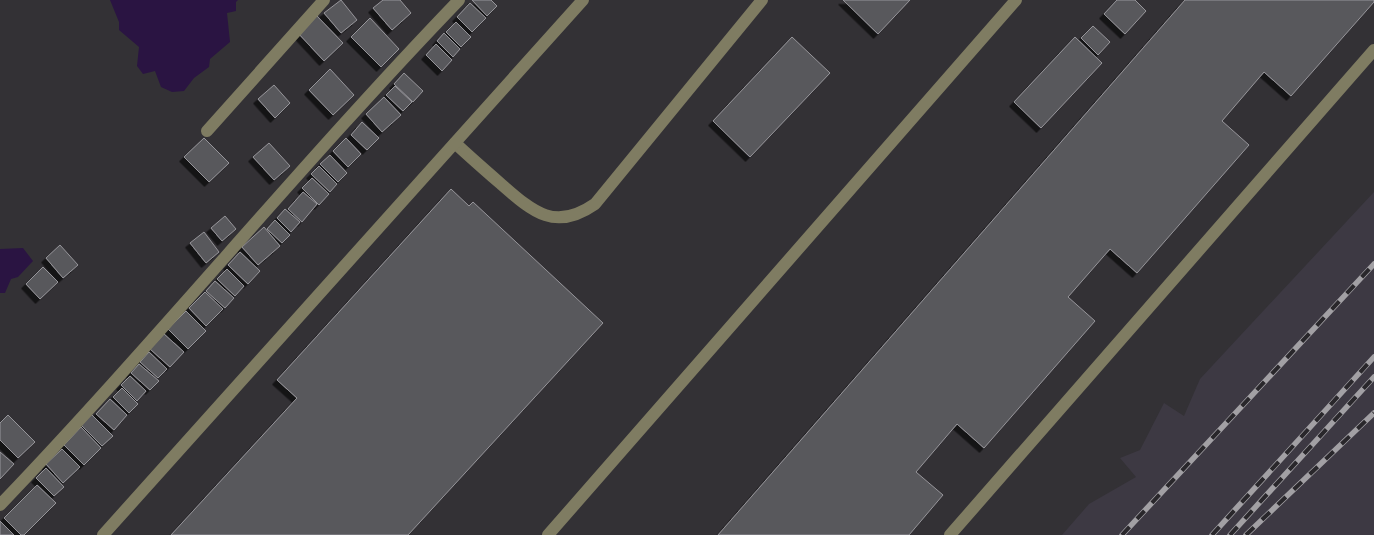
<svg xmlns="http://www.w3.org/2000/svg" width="1374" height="535" font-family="Figtree,sans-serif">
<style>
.built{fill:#3d3943}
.water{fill:#2a1442}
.building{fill:#59585c;stroke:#96959a;filter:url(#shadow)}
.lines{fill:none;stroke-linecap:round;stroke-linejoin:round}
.minor{stroke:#7f7c62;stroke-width:12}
.rail-casing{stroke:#a2a0a4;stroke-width:5.5}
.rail{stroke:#29272b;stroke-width:4;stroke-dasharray:11;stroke-linecap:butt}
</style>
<defs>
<filter id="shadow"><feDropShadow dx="-4.5" dy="4.5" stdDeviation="0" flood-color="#0009"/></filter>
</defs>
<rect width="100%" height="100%" fill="#333135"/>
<path class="built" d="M1374,192V535H1062L1089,504L1136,477L1120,458L1140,450L1164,403L1184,416L1200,379Z"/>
<g class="water">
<path d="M110,0H238L236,2V11L227,13L230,42L210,59L209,67L194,78L184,91L172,92L161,87L155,71L143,74L137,66L139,47L119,30V22Z"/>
<path d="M23,248L33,261L18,277L11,279L5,293H0V249Z"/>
</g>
<g class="building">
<path d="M341,0L357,20L341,33L324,13Z"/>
<path d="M383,0H400L411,13L392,30L373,8Z"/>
<path d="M472,0H491L497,6L487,16Z"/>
<path d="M843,0H910L878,34Z"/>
<path d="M1117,0H1135L1146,11L1125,34L1104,14Z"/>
<path d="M1185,0H1374V2L1291,96L1264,72L1222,121L1249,145L1137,273L1110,249L1068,297L1095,321L984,448L957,424L916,472L943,495L909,535H718Z"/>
<path d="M470,3L486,18L472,32L457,17Z"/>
<path d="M316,15L343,43L324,61L298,33Z"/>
<path d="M370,18L399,49L381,67L351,37Z"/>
<path d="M456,22L471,37L461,47L446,32Z"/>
<path d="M1093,26L1110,42L1098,55L1081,38Z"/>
<path d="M444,33L460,49L453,57L437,41Z"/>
<path d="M792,37L830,73L750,157L713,121Z"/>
<path d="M1075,37L1102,63L1041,128L1014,102Z"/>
<path d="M436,44L452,60L442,71L426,55Z"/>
<path d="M330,69L354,95L333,115L309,90Z"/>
<path d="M404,73L423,91L413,102L394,84Z"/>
<path d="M274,85L290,103L275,118L258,99Z"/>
<path d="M395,86L412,102L403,111L386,95Z"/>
<path d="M384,97L401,115L382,132L366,114Z"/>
<path d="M362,122L379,138L367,150L351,135Z"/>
<path d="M204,138L229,163L209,182L184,157Z"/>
<path d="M346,138L361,154L348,167L333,151Z"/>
<path d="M269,143L290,166L274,180L253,157Z"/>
<path d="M330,155L347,173L338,182L320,164Z"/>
<path d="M319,166L337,184L330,192L311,174Z"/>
<path d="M312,178L329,194L319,205L302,188Z"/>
<path d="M451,189L469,206L473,202L603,323L408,535H171L297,398L277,380Z"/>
<path d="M303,192L317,204L302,222L288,209Z"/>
<path d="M285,209L300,222L291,232L277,218Z"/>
<path d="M225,216L236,229L222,241L211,228Z"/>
<path d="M275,220L290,235L282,243L267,229Z"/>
<path d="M264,227L280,246L258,265L242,247Z"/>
<path d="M204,232L219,252L206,263L190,243Z"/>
<path d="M60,245L78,265L63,278L46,258Z"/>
<path d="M240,252L260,271L248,284L228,265Z"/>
<path d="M43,267L58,282L40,299L26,284Z"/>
<path d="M227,269L244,286L235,296L217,279Z"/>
<path d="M215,281L234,298L225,308L206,291Z"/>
<path d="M205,292L223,309L206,326L189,308Z"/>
<path d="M186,311L206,331L188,349L168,329Z"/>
<path d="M164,334L184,352L170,367L150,349Z"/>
<path d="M149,352L167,369L158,378L140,362Z"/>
<path d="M139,364L159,381L150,390L131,373Z"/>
<path d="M130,376L146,391L137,401L121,385Z"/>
<path d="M122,388L138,404L129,413L113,397Z"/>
<path d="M110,399L127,415L114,430L96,414Z"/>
<path d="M91,414L113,436L102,446L81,425Z"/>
<path d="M8,415L35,442L18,458L0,440V423Z"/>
<path d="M81,427L101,448L84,465L64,445Z"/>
<path d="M62,449L80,467L63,483L46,464Z"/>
<path d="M0,452L14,464L0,479Z"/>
<path d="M46,468L64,487L54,496L36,478Z"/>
<path d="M37,485L56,503L24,535H21L4,518Z"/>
<path d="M0,521L14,535H0Z"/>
</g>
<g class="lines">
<g class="minor">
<path d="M207,131L324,0"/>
<path d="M455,143C470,157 486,171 501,184C533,212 555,232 595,204L762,0"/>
<path d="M0,505C157,341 301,164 459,0"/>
<path d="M103,535L583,0"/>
<path d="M548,535L1016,0"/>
<path d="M950,535L1374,50"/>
</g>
<defs>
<g id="rail">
<path d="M1122,535L1374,264"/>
<path d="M1212,535L1374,357"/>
<path d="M1230,535L1374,377"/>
<path d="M1246,535L1374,413"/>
</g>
</defs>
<use href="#rail" class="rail-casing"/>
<use href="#rail" class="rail"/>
</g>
</svg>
